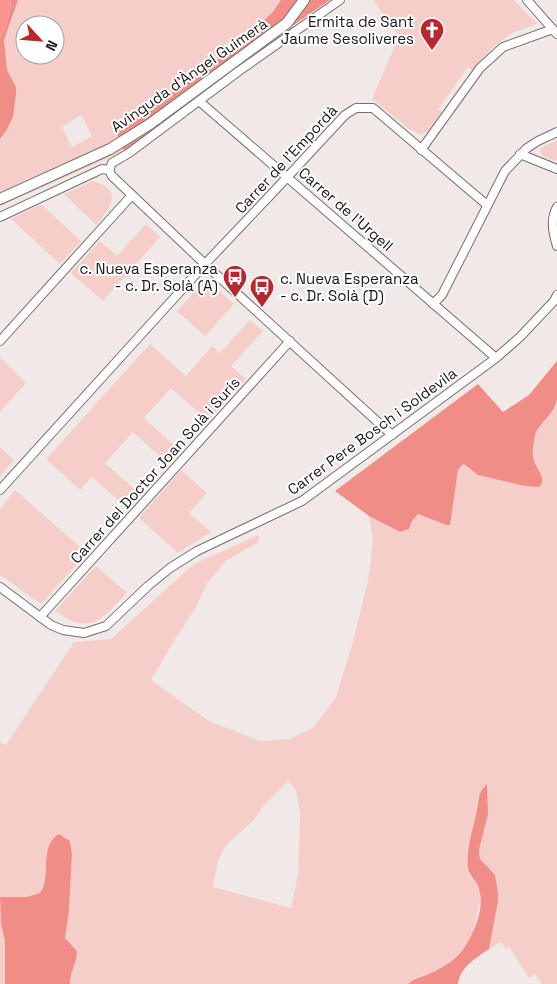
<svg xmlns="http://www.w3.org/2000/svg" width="557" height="984" font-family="'Space Grotesk',sans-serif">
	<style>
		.green { fill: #f5ceca; fill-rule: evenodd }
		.forest { fill: #f08d87 }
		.water { fill: #f9958e }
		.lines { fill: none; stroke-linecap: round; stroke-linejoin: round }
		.minor-casing { stroke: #756f6e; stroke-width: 10 }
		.tertiary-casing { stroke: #756f6e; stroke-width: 12 }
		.minor { stroke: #fff; stroke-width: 8 }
		.tertiary { stroke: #fff; stroke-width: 10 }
		.labels { text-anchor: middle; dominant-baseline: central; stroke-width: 4; stroke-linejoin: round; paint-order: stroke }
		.poi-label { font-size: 15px; fill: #181616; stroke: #fff; text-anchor: end }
		.street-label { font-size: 15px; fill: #181616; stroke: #fff }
	</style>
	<rect width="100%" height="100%" fill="#f1e9e8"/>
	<g class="green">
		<path d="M18,0h263l-9,13 -41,37 -113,83 6,18 -124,55v-67l6,-8 7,-14 3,-22v-8l-9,-17 -3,-30zM25,25h30v30h-30zM81,115l11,21 -20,11 -10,-20z"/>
		<path d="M373,0h141l23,24 -25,9 -19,14 -21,23 -4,-3 -30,42 4,3 -14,19 -7,4 -12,-6 -37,-30 27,-63z"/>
		<path d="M557,140v21l-13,-4 -4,-5 1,-4z"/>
		<path d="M93,181c32,10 17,27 3,44l-32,-31z"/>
		<path d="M41,204l40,37 -21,23 -49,-45z"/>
		<path d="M146,224l14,13 -57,64 -32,-28 29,-32 17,15z"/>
		<path d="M206,279l28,25 -29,32 -28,-25z"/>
		<path d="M250,320l13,11 -32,35 15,13 -38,42 -37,-33 -27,30 36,33 -12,13 -35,-32 -28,31 36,32 -13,14 -36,-32 -12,13 -34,-31 104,-115 36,32 26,-30 8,7z"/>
		<path d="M0,357l26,26 -26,29z"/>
		<path d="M557,400v584h-15l-7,-10 -6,4 -20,-31 -3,2 -5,-7 -12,7 9,-48v-8l-3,-18 -15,-16 -1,-9 9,-36 -2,-30 -8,14 -2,19 -9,33 3,26 7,7 4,13 -8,37 -9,16 -12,12 -21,12 -16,5 -7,6h-338c0,-12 7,-21 7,-33l-12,-13 4,-27 3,-57 -2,-13 -7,-5 -16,18 -3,30 -4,9 -13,4h-27v-155l6,3 68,-103 37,-3 83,-75 64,-29 1,7 -32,18 -20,23 -12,26 -21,32 -23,39 58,41 51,20 30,-2 23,-11 23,-31 17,-55 15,-61 5,-40 -4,-25 31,16 9,-3 3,-8 5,-7 29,11h4l8,-55 3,-4 4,-2 13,11 56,12 1,-20 -3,-15 3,-18zM288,781l8,10 4,22 -2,62 -7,33 -78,-21 5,-26 9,-17 26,-23 11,-16z"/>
		<path d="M0,447l14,13 -14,16z"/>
		<path d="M181,470l26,23 -18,20 22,19 -33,21 -39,-35z"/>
		<path d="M15,490l72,63 -46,51 -41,-29v-66z"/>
		<path d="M96,566l31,27c-26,26 -35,44 -72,18z"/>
		<path d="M0,901l1,23 4,17v43h-5z"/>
	</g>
	<g class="forest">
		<path d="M11,0h7l-14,40 3,30 9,17v8l-3,22 -7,14 -6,8v-101c7,-13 10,-23 11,-38z"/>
		<path d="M281,0h49l-45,31 -161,120 -7,-17 18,-16 96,-68 41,-37z"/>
		<path d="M557,361c0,12 0,27 0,39 -3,13 -15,21 -21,32 -2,5 -2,11 -3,15 -3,19 11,24 9,36l-3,4 -14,-1 -47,-11 -14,-11 -3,2 -3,4 -8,55h-4l-28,-11 -6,7 -3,8 -9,3 -31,-16 -34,-25 143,-107 25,28 26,-17z"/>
		<path d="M487,784l1,30 -9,36 1,9 15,16 3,18v8l-9,48c-13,9 -29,18 -31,35h-50c7,-7 15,-7 23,-11 13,-6 26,-14 33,-25 11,-16 22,-43 14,-62 -3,-7 -9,-10 -10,-19 -2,-20 4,-33 8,-52 3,-13 1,-22 11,-31z"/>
		<path d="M59,834l11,7 2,13 -3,57 -4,27 12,13c0,12 -7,21 -7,33h-65v-43l-4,-17 -1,-27h27l13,-4c12,-17 -2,-46 19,-59z"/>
	</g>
	<path class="water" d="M0,0h11c-1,15 -4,25 -11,38z"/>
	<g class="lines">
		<defs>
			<g id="minor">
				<path d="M527,0l30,34"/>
				<path d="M199,101l297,257"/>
				<path d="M421,150l59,-82 23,-21 50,-18"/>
				<path d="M520,154l37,15"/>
				<path d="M109,170l3,6 96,91 184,168"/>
				<path d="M109,170l3,-7 17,-10 110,-82 101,-71"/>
				<path d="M557,207c-7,12 -4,26 0,39"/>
				<path d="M0,217l102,-48 7,1"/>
				<path d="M433,304l9,-9 63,-124 22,-23 11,-7 19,-9"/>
				<path d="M0,341l132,-146"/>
				<path d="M0,490l205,-226 73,-77 67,-72 11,-7h17l114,97"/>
				<path d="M0,587l51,38 12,5 21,3 22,-7 42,-40 22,-18 27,-17 105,-50 194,-143 24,-21 34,-36 3,-6"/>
				<path d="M40,617l250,-276"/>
			</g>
			<path id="tertiary" d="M0,199l110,-50 40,-25 137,-101 17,-23"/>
		</defs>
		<use href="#minor" class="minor-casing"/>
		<use href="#tertiary" class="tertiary-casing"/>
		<use href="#minor" class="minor"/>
		<use href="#tertiary" class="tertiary"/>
	</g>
	<defs>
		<symbol id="church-pin" viewBox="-11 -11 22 30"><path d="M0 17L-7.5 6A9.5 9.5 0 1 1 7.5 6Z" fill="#b7272d" stroke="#fff"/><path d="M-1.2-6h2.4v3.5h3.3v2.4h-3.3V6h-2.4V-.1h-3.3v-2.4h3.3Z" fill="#fff"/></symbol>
		<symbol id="bus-pin" viewBox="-11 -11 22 30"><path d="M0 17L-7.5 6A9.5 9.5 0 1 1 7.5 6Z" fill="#b7272d" stroke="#fff"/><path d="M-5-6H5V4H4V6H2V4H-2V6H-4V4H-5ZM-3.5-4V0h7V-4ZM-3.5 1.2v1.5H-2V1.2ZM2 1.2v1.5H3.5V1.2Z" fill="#fff"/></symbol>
	</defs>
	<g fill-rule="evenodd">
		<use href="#church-pin" x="418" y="16" width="28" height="38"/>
		<use href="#bus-pin" x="221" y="263" width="28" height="38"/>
		<use href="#bus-pin" x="248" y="273" width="28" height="38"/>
	</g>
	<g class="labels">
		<g class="poi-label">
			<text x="414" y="21">Ermita de Sant<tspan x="414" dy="17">Jaume Sesoliveres</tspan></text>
			<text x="218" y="268">c. Nueva Esperanza<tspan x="218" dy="17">- c. Dr. Solà (A)</tspan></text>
			<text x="280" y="278" text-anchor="start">c. Nueva Esperanza<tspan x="280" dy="17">- c. Dr. Solà (D)</tspan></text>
		</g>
		<g class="street-label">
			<text transform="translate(189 75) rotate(-35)">Avinguda d'Àngel Guimerà</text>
			<text transform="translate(286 159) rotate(-47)">Carrer de l'Empordà</text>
			<text transform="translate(346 209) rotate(41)">Carrer de l'Urgell</text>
			<text transform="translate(372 431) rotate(-36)">Carrer Pere Bosch i Soldevila</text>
			<text transform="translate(155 470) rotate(-48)">Carrer del Doctor Joan Solà i Surís</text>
		</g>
	</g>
	<g transform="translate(40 40) rotate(116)"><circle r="24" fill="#ffffff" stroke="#a3a2a2"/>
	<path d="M0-4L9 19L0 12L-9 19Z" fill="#b7272d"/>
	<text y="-8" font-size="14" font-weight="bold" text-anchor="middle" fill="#181616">N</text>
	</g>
</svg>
